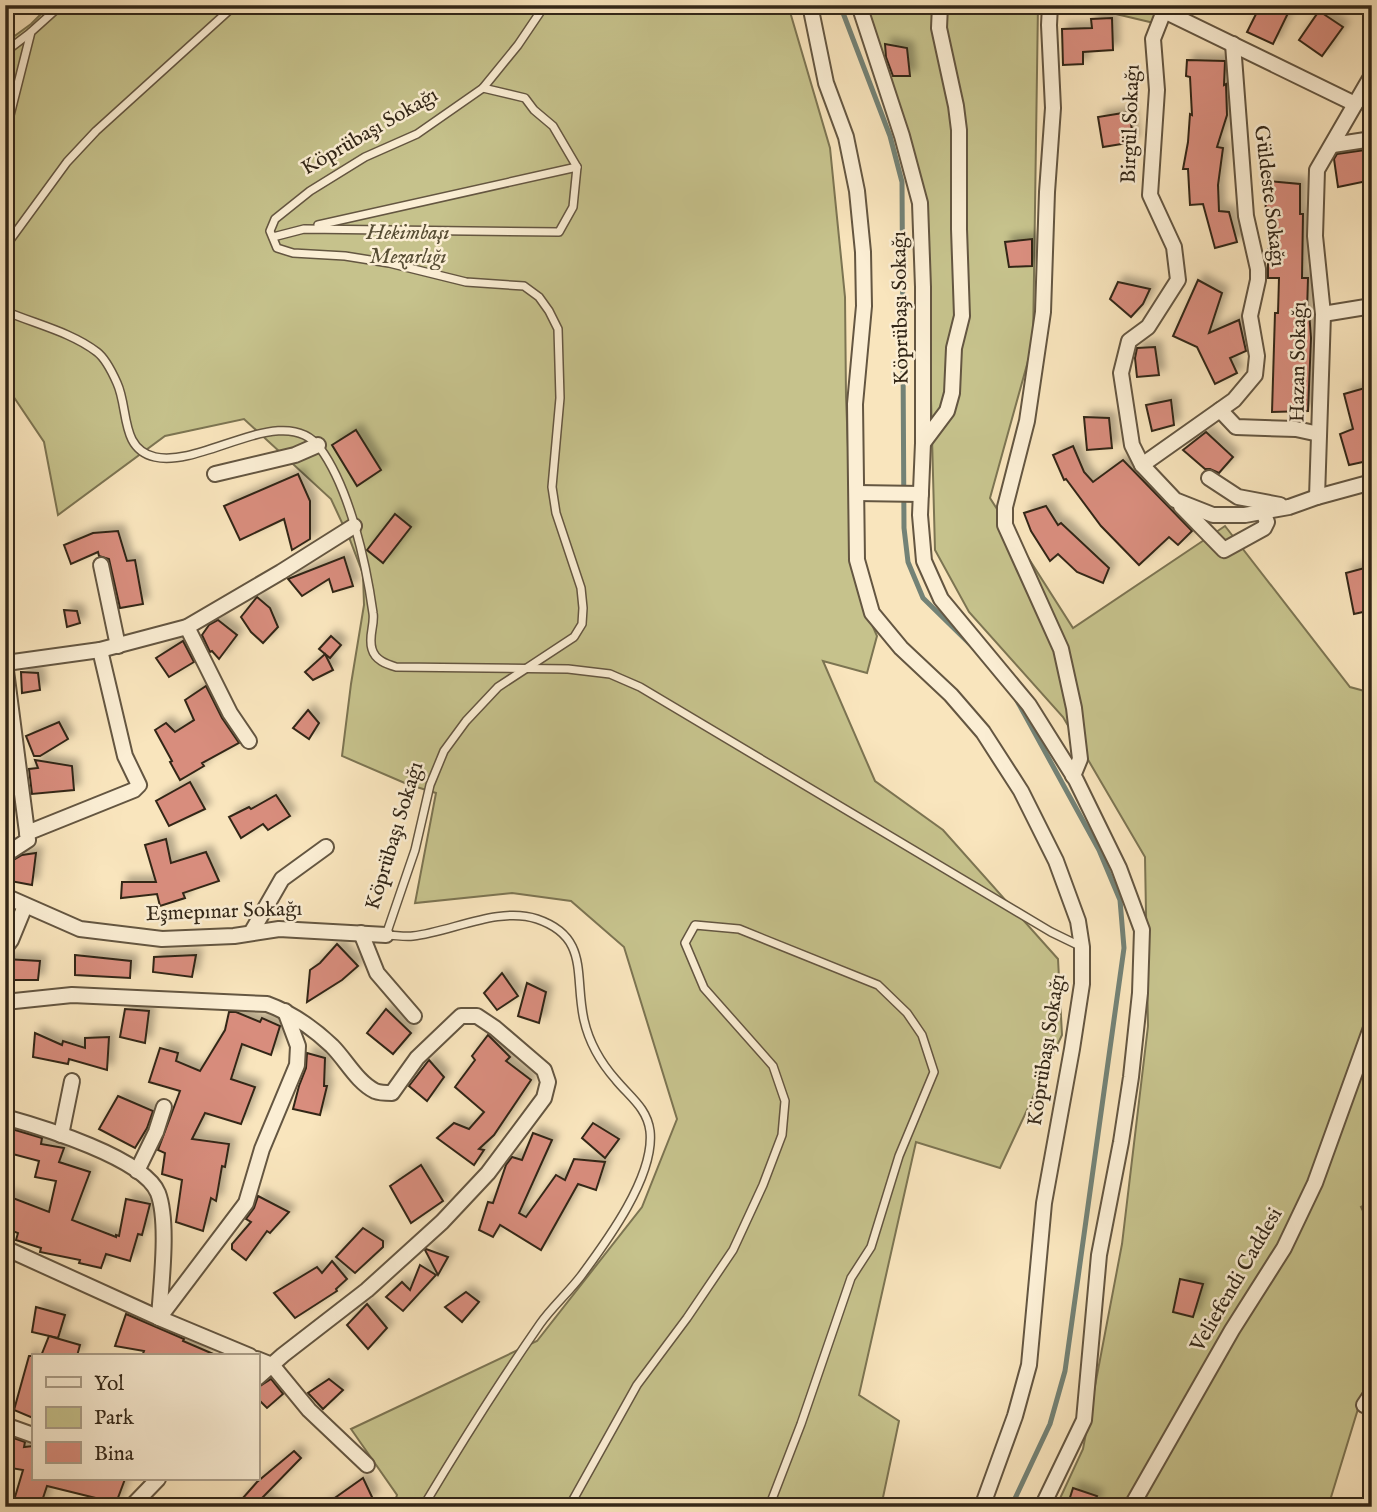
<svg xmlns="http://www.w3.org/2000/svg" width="1377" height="1512" font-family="'IM FELL English',serif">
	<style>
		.green { fill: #c6c28c; stroke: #7c7452; stroke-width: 2 }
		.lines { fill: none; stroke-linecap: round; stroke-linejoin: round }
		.stream { stroke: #738276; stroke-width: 5 }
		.building { fill: #d88d7d; stroke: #332718; stroke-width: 2; filter: url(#shadow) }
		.service-casing { stroke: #645641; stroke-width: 10 }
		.minor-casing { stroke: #645641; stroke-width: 18 }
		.service { stroke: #fbeed4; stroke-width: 7 }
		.minor { stroke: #fbeed4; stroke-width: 14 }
		.labels { text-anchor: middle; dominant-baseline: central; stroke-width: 5; stroke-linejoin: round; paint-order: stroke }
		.street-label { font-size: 21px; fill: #332718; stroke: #fbeed4 }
		.park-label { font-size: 21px; font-style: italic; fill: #584e35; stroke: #fbeed4 }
	</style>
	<defs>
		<filter id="shadow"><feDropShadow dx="6" dy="-6" stdDeviation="3.5" flood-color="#0004"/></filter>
	</defs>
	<rect width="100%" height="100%" fill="#f9e5bd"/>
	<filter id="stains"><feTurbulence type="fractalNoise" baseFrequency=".00286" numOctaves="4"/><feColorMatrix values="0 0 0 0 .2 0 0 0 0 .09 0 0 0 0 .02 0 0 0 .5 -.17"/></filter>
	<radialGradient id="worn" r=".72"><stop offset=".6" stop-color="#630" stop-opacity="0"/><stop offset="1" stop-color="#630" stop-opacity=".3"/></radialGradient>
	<g class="green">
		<path d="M50,5h738l42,143 15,149 1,100 6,151 9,51 16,37 -10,37 -44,-12 52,120 68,49 115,129 4,76 -62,133 -84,-26 -57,253 40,26 -18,86h-488l4,-12 -46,-66 186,-88 105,-134 35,-88 -53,-172 -53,-46 -59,-8 -97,10 21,-110 -29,-9 -65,-28 9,-72 13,-79 -1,-31 -13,-34 -19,-41 -87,-80 -79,17 -107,79 -14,-73 -39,-58v-341l26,-19z"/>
		<path d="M863,5h175l-5,338 -43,155 83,130 152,-102 125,161 22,6v508l-11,6 11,22v134l-44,144h-272l27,-58 39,-205 26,-218 -3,-169 -82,-140 -94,-105 -34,-62 -9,-338 -34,-130z"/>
		<path d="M1078,5h81l-5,18z"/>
	</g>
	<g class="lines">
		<g class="stream">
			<path d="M840,5l50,131 12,46 2,346 4,34 15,36 52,51"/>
			<path d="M1011,1507l39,-83 15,-53 59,-423 -4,-48 -21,-50 -84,-153"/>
		</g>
	</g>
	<g class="building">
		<path d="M1291,7l-18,37 -26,-12 12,-24z"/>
		<path d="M1319,11l24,16 -21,29 -23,-16z"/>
		<path d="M1112,18l1,32 -30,2v12l-20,1 -1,-36 30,-1 -1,-9z"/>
		<path d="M885,44l22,4 3,28h-17l-7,-19z"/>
		<path d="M1187,60l38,1 -1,24 2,-1 1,31 -10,32 6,1 -5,37 1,26 10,1 8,30 -22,6 -12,-44 -13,1 -2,-36h-5l5,-27 2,-28 2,1 -2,-38 -4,-1z"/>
		<path d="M1129,112l5,30 -31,5 -5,-30z"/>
		<path d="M1372,149v31l-34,7 -4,-28 3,-5z"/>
		<path d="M1268,181l32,3v30h3l-1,64h6l-1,34h2l2,26 -3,73 -36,1 3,-99h3l1,-35h-11v-29h5l2,-36h-10z"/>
		<path d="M1032,239v27l-23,1 -4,-25z"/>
		<path d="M1198,280l24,13 -13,40 30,-13 7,31 -16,7 7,15 -22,11 -18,-37 -24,-11z"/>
		<path d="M1118,282l32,7 -7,15 -12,13 -21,-18z"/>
		<path d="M1155,347l4,28 -22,2 -2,-19 2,-10z"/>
		<path d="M1365,388l6,23 -7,2 8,47 -23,5 -9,-31 13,-5 -9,-35z"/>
		<path d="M1171,400l3,25 -22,6 -6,-26z"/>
		<path d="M1084,417l25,1 3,30 -25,2z"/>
		<path d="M356,430l25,40 -24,16 -25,-41z"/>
		<path d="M1206,432l27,25 -14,16 -9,-4h-5l-22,-19z"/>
		<path d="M1073,446l11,26 9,10 30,-22 69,71 -14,14 -9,-8 -30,28 -38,-39 -35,-47 -2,1 -11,-25z"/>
		<path d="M298,474l12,27v38l-18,11 -8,-31 -44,21 -16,-34z"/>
		<path d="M1046,506l12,19 3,-2 48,45 -6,15 -26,-11 -19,-18 -8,7 -19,-30 -7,-18z"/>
		<path d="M395,514l16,13 -28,36 -16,-13z"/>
		<path d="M118,531l9,30 8,-1 8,44 -23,4 -11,-49 -10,-3 -1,-4 -27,12 -7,-19 29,-12z"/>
		<path d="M344,557l9,29 -20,6 -4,-13 -27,17 -14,-17z"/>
		<path d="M1372,566v44l-18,4 -8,-41z"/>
		<path d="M257,597l13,11 8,19 -15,16 -12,-11 -10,-15z"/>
		<path d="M64,610l13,1 3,12 -13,4z"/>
		<path d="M218,620l19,15 -18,24 -7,-8 -2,1 -8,-17 7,-10z"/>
		<path d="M331,636l10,9 -11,13 -11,-9z"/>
		<path d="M183,641l11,21 -25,15 -13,-19z"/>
		<path d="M325,654l8,16 -20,10 -8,-8z"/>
		<path d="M21,672l17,1 2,17 -18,3z"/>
		<path d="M206,686l16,32 17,25 -37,20 2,3 -24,14 -10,-18 2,-1 -17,-31 11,-7 9,9 19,-12 -9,-20z"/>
		<path d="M308,710l11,13 -10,16 -16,-11z"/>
		<path d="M59,722l9,17 -28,17h-6l-8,-20z"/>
		<path d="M35,760l37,6 2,24 -42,4 -3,-25 9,-1z"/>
		<path d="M190,782l15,27 -36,17 -13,-25z"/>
		<path d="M276,795l14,21 -22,14 -5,-6 -22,14 -12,-21 20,-10 2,2z"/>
		<path d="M166,839l5,24 35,-11 13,29 -36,12 2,5 -25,8 -3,-12 -36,4 1,-16h34l-11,-37z"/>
		<path d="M36,853l-4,32 -27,-5v-15l17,-10z"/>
		<path d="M337,944l21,22 -16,14 -35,22 3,-32 10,-7z"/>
		<path d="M75,955l56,6 -1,17 -55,-3z"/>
		<path d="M196,955l-4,22 -39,-5 1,-15z"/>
		<path d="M5,959l35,2 -2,19h-33z"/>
		<path d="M502,973l16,23 -21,14 -13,-17z"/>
		<path d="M527,983l19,9 -7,31 -21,-7z"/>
		<path d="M125,1009l24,2 -4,32 -25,-6z"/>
		<path d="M386,1009l25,24 -18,21 -26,-21z"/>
		<path d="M229,1012h7l24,10 2,-4 18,8 -9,29 -29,-11 -11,35 24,8 -14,37 -36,-11 -13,26 37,5 -4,23 -3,-1 -6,35 -5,-3 -8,33 -27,-9 6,-42 -20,-6 3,-21 -7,-3 22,-59 -31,-9 11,-34 18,5 -2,8 24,10 25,-41z"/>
		<path d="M35,1033l27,12 1,-4 22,7v-10l24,-1 -2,33 -38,-11 -1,5 -35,-7z"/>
		<path d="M488,1035l22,22 -4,4 25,19 -37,55 -15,14 5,1 -10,15 -37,-27 17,-15 15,6 15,-17 -29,-25 20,-27 -3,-4z"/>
		<path d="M307,1053l18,5 -1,28h3l-7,29 -27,-6 6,-23 7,-18z"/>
		<path d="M429,1060l15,17 -17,24 -18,-15z"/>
		<path d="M118,1096l35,15 -6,17 -12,20 -36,-19z"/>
		<path d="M593,1123l26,16 -14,19 -23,-20z"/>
		<path d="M5,1127l37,11 -1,6 23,4 -5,14 31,10 -18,48 44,17v-2l3,1 7,-37 24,5 -8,31 -4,-1 -8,27 -24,-7 -5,14 -22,-5 1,-3 -40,-8 1,-4 -25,-8 2,-7 -13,-5v-33l44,17 7,-31 -21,-4 4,-16 -34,-9z"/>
		<path d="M533,1133l19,7 -33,73 7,4 30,-42 9,5 9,-21 31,3 -9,28 -18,-6 -37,66 -41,-25 -7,12 -14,-7 9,-28 5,1 13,-38 6,-8 10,3z"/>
		<path d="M421,1165l22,36 -32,22 -21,-37z"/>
		<path d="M258,1196l31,16 -19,21 -3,-2 -21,29 -14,-11v-5l19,-22 -5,-3 8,-11z"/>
		<path d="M363,1228l20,13v6l-28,26 -19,-16z"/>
		<path d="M426,1249l22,8 -10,18 -13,-25z"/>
		<path d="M332,1261l15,18 -11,10 1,2 -42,27 -21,-25 43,-26 5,6z"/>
		<path d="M420,1265l16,10 -33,36 -17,-14 16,-15 8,8z"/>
		<path d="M1180,1279l23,5 -10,33 -20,-5z"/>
		<path d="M466,1292l13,10 -17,20 -17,-15z"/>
		<path d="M367,1304l20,24 -19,21 -21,-24z"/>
		<path d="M36,1307l29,8 -7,23 -26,-6z"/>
		<path d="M126,1314l58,25 -1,2 35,15h-76l2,-5 -29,-5z"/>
		<path d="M49,1336l31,9 -3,11h-36z"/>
		<path d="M29,1356h4v62l-19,-8z"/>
		<path d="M271,1379l12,15 -16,14 -10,-10v-10z"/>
		<path d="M329,1379l14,11 -20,19 -15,-16z"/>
		<path d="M5,1435l20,7 -1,5 9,-1v33h92l-9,24 -69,-17 -7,21h-28l11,-37 -18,-3z"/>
		<path d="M294,1451l7,7 -39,40 17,9h-44l22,-25z"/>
		<path d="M363,1478l9,19 -12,10h-38z"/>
		<path d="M1073,1488l24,8 -5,11h-25z"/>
	</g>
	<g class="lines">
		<defs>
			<g id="service">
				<path d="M5,52l25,-19"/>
				<path d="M5,135l26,-103 30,-27"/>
				<path d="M318,225l259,-58"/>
				<path d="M273,237l31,-8 255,3 14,-25 4,-40 -24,-41 -19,-16 -9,-12 -42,-10"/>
				<path d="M5,255l5,-15 57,-78 29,-31 139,-126"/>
				<path d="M5,311c30,13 66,21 92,41 8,6 16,22 20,31 12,26 3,66 38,74 48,11 130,-57 165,-9 30,41 46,115 53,165 2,12 -5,23 -1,36 3,11 14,15 24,18l172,2 42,5 30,13 411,245 31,15"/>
				<path d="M423,1507c37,-62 76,-124 117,-183 12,-17 28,-31 41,-48 26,-35 74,-100 69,-145 -3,-23 -20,-34 -34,-51 -15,-17 -27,-38 -32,-60 -10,-44 6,-83 -47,-101 -38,-13 -86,13 -124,17 -9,1 -18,-1 -27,-1l29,-85 15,-65 14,-34 22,-30 32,-34 76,-50 8,-13 1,-16 -2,-20 -25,-75 -4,-26 8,-89 -2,-69 -9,-18 -10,-14 -15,-11 -58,-4 -77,-19 -44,-7 -52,-3 -16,-5 -7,-17 5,-12 35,-28 55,-34 52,-23 66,-46 35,-43 27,-40"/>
				<path d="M569,1507l68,-122 50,-67 46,-68 30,-65 19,-50 3,-34 -12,-35 -69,-78 -19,-45 10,-18 44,4 139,56 29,28 15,22 12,37 -35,84 -28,91 -20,31 -50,146 -32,83"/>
			</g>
			<g id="minor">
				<path d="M810,5l16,78 20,54 11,54 6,61 1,54 -9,98 2,156 15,53 29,35 50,47 32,37 38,59 35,70 22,60 4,26v37l-10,65 -28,154 -15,162 -14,51 -33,91"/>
				<path d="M859,5l43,131 18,67 3,84v156l-3,72 4,46 17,38 88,106 47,75 43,88 23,62 -2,63 -9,84 -10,65 -22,113 -15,165 -42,87"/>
				<path d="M1050,5l-1,20 4,83 -6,84 -4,120 -16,109 -22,86v18l56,124 13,59 6,51 -7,17"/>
				<path d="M1168,5l-4,6 -11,28 4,51 -7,105 24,52 4,33 -30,47 -19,14 -8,32 11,72 10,20 33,35 38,15h32l44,-8 28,-10 55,-15"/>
				<path d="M1164,11l191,93"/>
				<path d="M1333,145l39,-6"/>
				<path d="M1323,314l49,-8"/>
				<path d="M1220,410l16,17 60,2 23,5"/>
				<path d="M923,443l24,-32 5,-18 2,-45 8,-32 -3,-87v-99l-3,-24 -17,-78 1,-23"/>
				<path d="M1142,465l92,-65 21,-25 2,-19 -7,-40 8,-36v-11l-12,-53 -13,-172"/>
				<path d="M215,474l80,-19 23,-10"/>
				<path d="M1209,478l29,19 42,8"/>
				<path d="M857,493l64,1"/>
				<path d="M1317,497l6,-183 -8,-78 2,-66 55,-95"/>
				<path d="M1181,506l43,44 40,-22 3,-6 -4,-10"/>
				<path d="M101,565l17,81"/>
				<path d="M187,627l43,86 19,28"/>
				<path d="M5,663l23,177 -23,15"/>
				<path d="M6,663l94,-13 87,-23 94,-55 73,-46"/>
				<path d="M27,833l107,-43 5,-5 -14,-29 -25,-106"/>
				<path d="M5,896l75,33 82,10 72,-3 45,-7 107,6"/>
				<path d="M251,933l31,-54 44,-32"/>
				<path d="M361,933l16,40 37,43"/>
				<path d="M5,948l6,-8 14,-34"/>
				<path d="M5,1002l67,-7 195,9c25,9 46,24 65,42 14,14 25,36 43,45 5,2 12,2 17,2l25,-35 44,-42h16l18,12 49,42 4,12 -4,16 -56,75 -46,49 -75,68 -84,65 -26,23"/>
				<path d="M5,1117c36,10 139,41 153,76 11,29 3,92 1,125l91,38"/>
				<path d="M61,1135l11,-54"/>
				<path d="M137,1171l19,-39 8,-25"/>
				<path d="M5,1248l154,70 87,-115 16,-54 35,-84 1,-19 -13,-35"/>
				<path d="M257,1359l15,6 37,45 58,55"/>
				<path d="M1364,1405l8,-12"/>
				<path d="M5,1425l28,10"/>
				<path d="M131,1507l27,-28"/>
				<path d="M1131,1507l101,-177 52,-82 31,-65 57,-158"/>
			</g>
		</defs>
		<use href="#service" class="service-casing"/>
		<use href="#minor" class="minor-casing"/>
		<use href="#service" class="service"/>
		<use href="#minor" class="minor"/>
	</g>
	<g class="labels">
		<g class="street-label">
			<text transform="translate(1131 124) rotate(-88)">Birgül Sokağı</text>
			<text transform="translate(370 132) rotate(-30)">Köprübaşı Sokağı</text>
			<text transform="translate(1269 196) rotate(83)">Güldeste Sokağı</text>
			<text transform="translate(901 308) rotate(-91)">Köprübaşı Sokağı</text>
			<text transform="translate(1299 362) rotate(-89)">Hazan Sokağı</text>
			<text transform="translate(395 836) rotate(-73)">Köprübaşı Sokağı</text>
			<text transform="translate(224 912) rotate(-2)">Eşmepınar Sokağı</text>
			<text transform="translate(1047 1050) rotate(-81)">Köprübaşı Sokağı</text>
			<text transform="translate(1237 1280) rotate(-60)">Veliefendi Caddesi</text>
		</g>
		<g class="park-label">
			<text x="408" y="233">Hekimbaşı<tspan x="408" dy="24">Mezarlığı</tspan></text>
		</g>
	</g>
	<rect width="1377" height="1512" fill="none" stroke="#f9e5bd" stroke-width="28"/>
	<rect x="7" y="7" width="1363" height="1498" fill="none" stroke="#332718" stroke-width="3.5"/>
	<rect x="14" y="14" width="1349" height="1484" fill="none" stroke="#332718" stroke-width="2"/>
	<rect x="32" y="1354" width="228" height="126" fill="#fbeed4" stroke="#ab9e89" stroke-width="2"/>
	<rect x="46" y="1377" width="35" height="10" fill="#fbeed4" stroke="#ab9e89" stroke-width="2"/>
	<text x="94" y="1390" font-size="21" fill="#332718">Yol</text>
	<rect x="46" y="1407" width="35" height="21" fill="#c6c28c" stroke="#ab9e89" stroke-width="2"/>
	<text x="94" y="1424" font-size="21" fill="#332718">Park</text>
	<rect x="46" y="1442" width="35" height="21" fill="#d88d7d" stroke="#ab9e89" stroke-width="2"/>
	<text x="94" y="1460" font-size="21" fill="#332718">Bina</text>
	<rect width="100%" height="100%" filter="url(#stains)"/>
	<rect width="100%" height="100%" fill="url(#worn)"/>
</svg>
